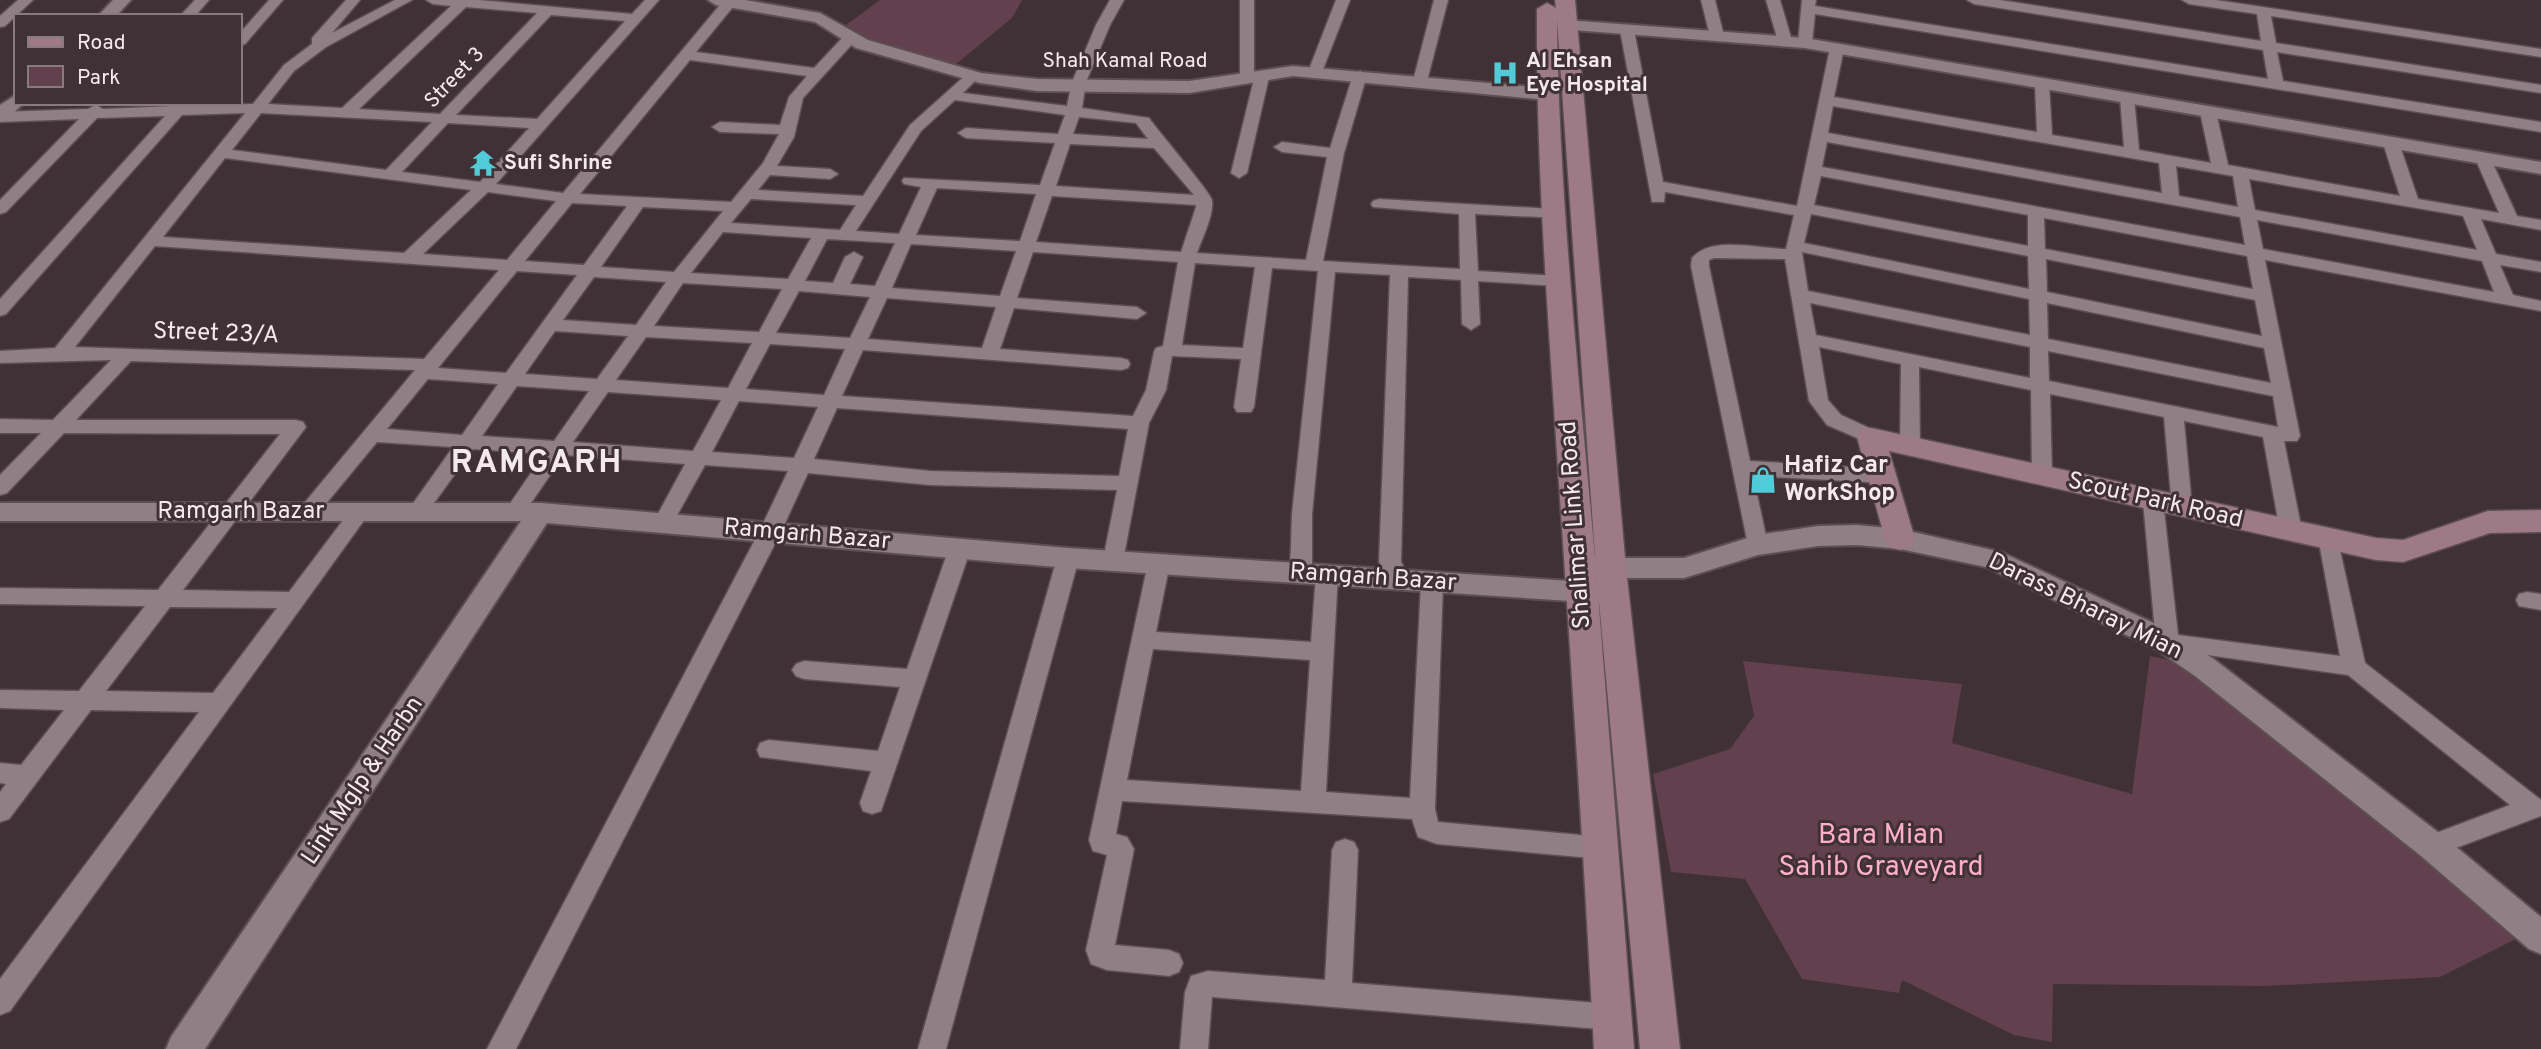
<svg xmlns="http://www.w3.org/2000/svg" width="2541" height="1049" font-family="Overpass,sans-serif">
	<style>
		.green { fill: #62404d }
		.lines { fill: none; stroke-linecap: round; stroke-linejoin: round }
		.minor-casing { stroke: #5c4f53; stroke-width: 3 }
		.tertiary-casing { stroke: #5c4f53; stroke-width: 4 }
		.secondary-casing { stroke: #5c4f53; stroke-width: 3 }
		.minor { fill: #907f84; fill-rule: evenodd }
		.tertiary { fill: #907f84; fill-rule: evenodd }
		.secondary { fill: #9d7a86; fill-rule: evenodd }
		.labels { text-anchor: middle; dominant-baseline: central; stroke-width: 6; stroke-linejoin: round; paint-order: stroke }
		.far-street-label { font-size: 21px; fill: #f4eaed; stroke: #403136 }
		.far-poi-label { font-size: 21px; font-weight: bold; fill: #f4eaed; stroke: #403136; text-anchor: start }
		.street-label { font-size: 24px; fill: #f4eaed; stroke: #403136 }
		.poi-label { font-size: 24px; font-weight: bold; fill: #f4eaed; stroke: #403136; text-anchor: start }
		.near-park-label { font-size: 28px; fill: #feaecb; stroke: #403136 }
		.district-label { font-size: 32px; font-weight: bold; letter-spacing: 2px; fill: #f4eaed; stroke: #403136 }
	</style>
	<rect width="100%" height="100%" fill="#403136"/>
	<g class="green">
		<path d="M880,0h142l-10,18 -57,47 -85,-25 -24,-15z"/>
		<path d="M2150,656l23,5 37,20 318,252 -88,44 -175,9 -212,-2 -1,58 -38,-7 -112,-55 -3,13 -97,-14 -57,-100 -74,-7 -18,-98 77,-25 24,-33 -11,-55 219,23 -10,59 180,51z"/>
	</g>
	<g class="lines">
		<defs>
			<g id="minor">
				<path d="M18,0h15l-28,26 -5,1v-11z"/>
				<path d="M195,0h14l-14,16h-15z"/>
				<path d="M269,0h14l-38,44 -5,1v-12z"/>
				<path d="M346,0h14l-28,33 63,-33h17l-86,47 -32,24 -26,33 74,4 109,-102 -18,-2 -7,-4h53l153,14 13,-14h14l-163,184 67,9 161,-193 13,2 -41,50 118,16 31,-33h10v6l-52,57 -9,39 -17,29 53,3 8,5 -8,5 -60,-4 -12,15 105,6 47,-71 58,-52h10l2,3 -17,17 104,13 5,-24 24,-57 14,-25h14l-14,25 -24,57 -4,26 67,10c9,13 62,75 63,82 2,16 -10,38 -15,53l109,7 21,-103 -45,-5 -8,-5 8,-5 48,6 23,-73 7,-4 7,4 -23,78 -21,108 137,8 -1,-55 -86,-7 -2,-3 2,-3 6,-2 175,10 8,5 -2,4 -85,-4 3,57 80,5 9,5 -9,5 -80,-5 2,43 -9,6 -9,-6 -1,-44 -53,-3 -7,285 10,18 -3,6 -8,2 -8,-2 -13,-24 11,-287 -55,-3 -23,242v59l-3,6 -8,2 -8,-2 -3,-6 2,-59 26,-243 -46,-3 -18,139 -3,5h-14l-3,-5 7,-48 -69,-3 -6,34 -17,33 -27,143 -8,2 -8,-2 -3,-6 14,-70 -187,-5 -122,-12 -27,59 -265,517h-29l272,-517 29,-61 -83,-6 -35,63 -7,3 -7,-3 -3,-5 32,-59 -121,-9 -42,61 -7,2 -7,-2 -3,-5 39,-57 -71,-5 -49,68 -7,2 -7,-2 -3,-5 46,-65 -76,-5 -62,75 -7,2 -7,-2 -3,-5 3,-5 114,-137 -284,-9 -55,59h220l7,2 3,5 -123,163 106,2 64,-85 7,-2 7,2 3,5 -360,499 -10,4v-36l199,-267 -108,-2 -82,109 -9,3v-30l6,-8 -6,-1v-20l21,2 43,-55 -64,-2v-18l79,1 66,-85 -145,-2v-16l158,2 122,-156 -216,-1 -57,60 -7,2v-20l41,-42h-41v-14l53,1 58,-60 -111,3v-12l55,-3 190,-235 -63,2 -176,199 -6,2v-17l165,-183 -68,2 -91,94 -6,2v-14l79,-81 -79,3v-10l88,-3 8,-4 7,4 71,-3 2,-3h13l1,3 63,-2 31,-39 28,-21v-6zM466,7l71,6 -97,101 -81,-5zM551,15l74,6 -88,98 -81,-4zM690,60l117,16 -18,21 -9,28 -60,-3 -8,5 8,5 59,2 -16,29 -32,39 -151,-8zM955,100l110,15 -7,19 -92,-6 -8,5 8,5 89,5 -15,42 -136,-7 -2,3 2,3 17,3 -22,47 -43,-3 65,-100zM261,113l171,9 -46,48 -154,-20zM1079,117l57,6 12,16 -75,-5zM448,123l81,5 -49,54 -78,-10zM1070,144l84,4 40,47 -138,-9zM225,158l246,32 -67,63 -241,-16zM937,188l99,6 -16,47 -104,-6zM488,192l68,9 -49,59 -84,-6zM1052,196l144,9v2l-15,45 -145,-10zM751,199l105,6 -16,25 -109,-7zM572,203l55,3 -43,59 -59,-4zM643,207l80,4 -49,61 -73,-5zM723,232l88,6 -23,41 -97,-6zM827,239l68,4 -20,43 -25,-2 13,-27 -9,-5 -9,5 -12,26 -28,-2zM911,244l105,7 -16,45 -108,-8zM155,246l344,24 -75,89 -349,-12zM1033,252l145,10 -15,84 -7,2 -2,4 -8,38 -13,26 -291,-20 21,-46 258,20 7,-2 2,-4 -2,-4 -7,-2 -121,-9 14,-41 123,11 9,-6 -9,-6 -120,-9zM1195,263l60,4 -12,81 -61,-3zM517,271l60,4 -71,98 -68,-5zM594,277l72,5 -30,43 -73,-5zM683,283l99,6 -23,43 -105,-6zM799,291l71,6 -20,41 -74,-5zM887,298l109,9 -14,41 -114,-9zM555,331l73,5 -31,43 -72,-5zM646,337l106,6 -24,45 -112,-8zM770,344l75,5 -21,46 -78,-6zM428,379l70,5 -36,51 -75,-6zM517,386l72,5 -35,50 -72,-5zM608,392l113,8 -28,51 -120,-9zM739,401l79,6 -24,51 -82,-6zM837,408l291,21 -9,47 -189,-5 -116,-12zM170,607l107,1 -64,85 -107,-2z"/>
				<path d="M1240,0h14v79l3,-5 5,-1 7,4 -22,96 -8,5 -8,-5 23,-94 -7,4 -7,-4z"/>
				<path d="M1336,0h14l-28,72 -2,3h-10l-2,-3z"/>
				<path d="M1434,0h14l-21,81 -7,4 -7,-4z"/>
				<path d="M1701,0h14l9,36 -2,3h-10l-2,-3z"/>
				<path d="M1766,0h14l12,41 -2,3h-10l-2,-3z"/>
				<path d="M1802,0h14l-1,6 453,73 -5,-29 -289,-46 -7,-4h33l261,41 -4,-27 -68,-10 -7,-4h34l325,49v8l-270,-41 5,27 265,42v8l-264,-41 6,29 258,41v10l-726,-118 -3,29 -7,4 -7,-4z"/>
				<path d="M1627,26l7,4 29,152 134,24 33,-158 7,-4 7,4 -10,49 203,35 -2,-48 7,-4 7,4 3,51 72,12 -4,-49 7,-4 7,4 5,52 72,13 -11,-51 8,-5 8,5 12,53 172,31 -17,-53 8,-5 8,5 19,56 81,14 -24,-55 2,-3h12l28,61 24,4v10l-60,-11 15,35 45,8v10l-41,-7 13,30 28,6v10l-276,-51 35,176 -3,5h-13l18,90 -4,5 -7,3 -7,-3 -4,-5 -17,-94 -79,-16 8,86 -3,5 -7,2 -7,-2 -3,-5 -8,-90 -114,-23 2,82 -3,5h-14l-3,-5 -1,-86 -112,-23 1,80 -3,5h-14l-3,-5 1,-83 -82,-17 9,53 13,15 37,17 3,5 -3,5 -7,2 -44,-19 -18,-24 -24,-142 -71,-1 -5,2v6l41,195 134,8 7,2 3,5 -3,5 -7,2 -131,-7 15,69 -3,5 -8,3 -8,-3 -58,-284 1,-8c20,-23 67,-9 94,-9l8,-34 -129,-23 -1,10h-12l-32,-172zM1833,106l326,57 3,30 -334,-60zM1827,142l413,75 5,28 -423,-78zM2176,166l57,10 5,31 -59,-11zM1821,176l207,39v31l-214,-41zM2249,179l214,37 14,34 -222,-40zM1811,214l217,42 1,33 -225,-46zM2044,218l203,38 6,33 -208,-40zM2257,220l225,41 12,31 -231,-43zM1802,252l227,47 1,36 -222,-44zM2046,259l209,41 7,36 -215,-44zM1810,303l220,44v31l-214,-43zM2047,303l217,45 7,35 -223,-44zM2048,351l225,45 5,31 -229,-46z"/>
				<path d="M2153,494l7,2 3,5 15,134 162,21 -22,-119 4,-5 7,-3 7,3 29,131 176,137v16l-109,41 -9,-3 -4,-8 4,-8 87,-33 -162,-130 -189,-27 -3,-6 -13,-141 3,-5z"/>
				<path d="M960,540l8,2 3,6 -90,263 -9,3 -9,-3 -3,-8 11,-32 -111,-14 -3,-7 3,-7 9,-3 109,11 22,-64 -96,-8 -8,-3 -4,-6 4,-6 8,-3 103,8 42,-121 3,-6z"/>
				<path d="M1068,550l8,2 3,6 -133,491h-28l139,-491 3,-6z"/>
				<path d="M1159,555l8,2 3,6 -14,69 155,10 5,-68 3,-6 8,-2 8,2 3,6 -12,218 84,6 11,-215 3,-6 8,-2 8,2 3,6 -8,226 3,13 164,15 9,3 4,8 -4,8 -9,3 -165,-15 -19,-7 -6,-18 -290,-18 -6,33 11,3 7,12 -19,96 54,5 10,4 4,9 -4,9 -10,4 -62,-6 -16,-6 -5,-14 21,-95 -14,-4 -4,-11 59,-277 3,-6zM1153,649l157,11 -9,131 -174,-11z"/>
				<path d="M2527,592l14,2v16l-22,-4 -3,-6 3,-6z"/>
				<path d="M1345,839l9,3 4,8 -6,133 259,21 10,3 4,10 -4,10 -10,3 -399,-33 -4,52h-28l5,-57 6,-16 17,-5 117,9 7,-130 4,-8z"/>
			</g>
			<g id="tertiary">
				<path d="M113,0h18l-15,16h-18z"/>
				<path d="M708,0h37l75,13 48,27 113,33 56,6 152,2 104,-15 254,22 9,6 -9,6 -254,-24 -104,17 -152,-2 -57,-8 -124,-35 -41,-26 -99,-17z"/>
				<path d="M1566,20l239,18 736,124v12l-736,-126 -245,-19 -3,-4 3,-4z"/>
				<path d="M16,95v8h8l-17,16 -7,2v-16z"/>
				<path d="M0,503h541l527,45 533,35 10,3 4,7 -4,7 -10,3 -533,-35 -521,-45 -342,526h-39l5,-12 350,-516h-521z"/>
				<path d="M1857,525l43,4 101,23 176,82 38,26 228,176 98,81v37l-12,-5 -108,-93 -226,-180 -38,-26 -171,-83 -86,-18 -43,-4 -39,1 -60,9 -74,23h-94l-10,-3 -4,-7 4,-7 10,-3h94l73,-23 61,-9z"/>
			</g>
			<g id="secondary">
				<path d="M1555,0h20l51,569 54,480h-40l-44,-480 38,480h-40c-10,-194 -23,-387 -36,-581 -10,-153 -22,-306 -21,-459l10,-6 9,5zM1557,19l39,550c-16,-183 -37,-367 -39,-550z"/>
				<path d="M1871,428l505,110 27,2 85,-29 53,-1v22l-51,1 -87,29 -27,-2 -487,-109 26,88 -4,8 -11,3 -11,-3 -4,-8 -28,-102 4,-7z"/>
			</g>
		</defs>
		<use href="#minor" class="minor-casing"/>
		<use href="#tertiary" class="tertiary-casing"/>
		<use href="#secondary" class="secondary-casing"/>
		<use href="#minor" class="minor"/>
		<use href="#tertiary" class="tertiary"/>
		<use href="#secondary" class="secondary"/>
	</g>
	<defs>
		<symbol id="hospital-bare" viewBox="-9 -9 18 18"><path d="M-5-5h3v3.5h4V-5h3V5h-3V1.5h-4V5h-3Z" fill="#52cbd9" stroke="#403136" stroke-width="2.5" paint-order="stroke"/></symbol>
		<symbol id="temple-bare" viewBox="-9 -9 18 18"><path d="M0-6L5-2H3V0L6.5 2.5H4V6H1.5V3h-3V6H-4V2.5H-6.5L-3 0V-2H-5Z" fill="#52cbd9" stroke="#403136" stroke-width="2.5" paint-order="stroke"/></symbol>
		<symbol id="shop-bare" viewBox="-9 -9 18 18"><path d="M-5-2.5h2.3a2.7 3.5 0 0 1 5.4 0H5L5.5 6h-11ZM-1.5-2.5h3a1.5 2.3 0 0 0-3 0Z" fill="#52cbd9" stroke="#403136" stroke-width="2.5" paint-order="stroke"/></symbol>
	</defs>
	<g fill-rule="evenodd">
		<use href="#hospital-bare" x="1486" y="54" width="38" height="38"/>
		<use href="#temple-bare" x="464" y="144" width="38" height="38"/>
		<use href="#shop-bare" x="1744" y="461" width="38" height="38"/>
	</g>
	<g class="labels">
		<g class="far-street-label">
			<text x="1125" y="61">Shah Kamal Road</text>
			<text transform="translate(455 78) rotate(-46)">Street 3</text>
		</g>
		<g class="far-poi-label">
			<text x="1526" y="61">Al Ehsan<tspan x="1526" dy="24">Eye Hospital</tspan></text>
			<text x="504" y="163">Sufi Shrine</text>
		</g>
		<g class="street-label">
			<text transform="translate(216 334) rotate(2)">Street 23/A</text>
			<text transform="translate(2155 501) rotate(13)">Scout Park Road</text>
			<text x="241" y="512">Ramgarh Bazar</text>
			<text transform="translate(1576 525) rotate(-94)">Shalimar Link Road</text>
			<text transform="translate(807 535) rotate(5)">Ramgarh Bazar</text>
			<text transform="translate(1373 578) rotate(4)">Ramgarh Bazar</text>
			<text transform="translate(2085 607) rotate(26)">Darass Bharay Mian</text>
			<text transform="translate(363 781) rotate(-56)">Link Mglp &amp; Harbn</text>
		</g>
		<g class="poi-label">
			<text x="1784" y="466">Hafiz Car<tspan x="1784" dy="28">WorkShop</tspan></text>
		</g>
		<g class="near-park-label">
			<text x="1881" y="836">Bara Mian<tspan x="1881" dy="32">Sahib Graveyard</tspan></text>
		</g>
		<g class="district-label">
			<text x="537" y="464">RAMGARH</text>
		</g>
	</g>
	<rect x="14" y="14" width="228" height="91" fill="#403136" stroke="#887b7f" stroke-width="2"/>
	<rect x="28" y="37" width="35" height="10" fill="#9d7a86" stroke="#887b7f" stroke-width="2"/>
	<text x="77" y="49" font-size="21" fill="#f4eaed">Road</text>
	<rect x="28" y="66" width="35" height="21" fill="#62404d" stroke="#887b7f" stroke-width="2"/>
	<text x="77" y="84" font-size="21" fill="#f4eaed">Park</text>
</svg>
